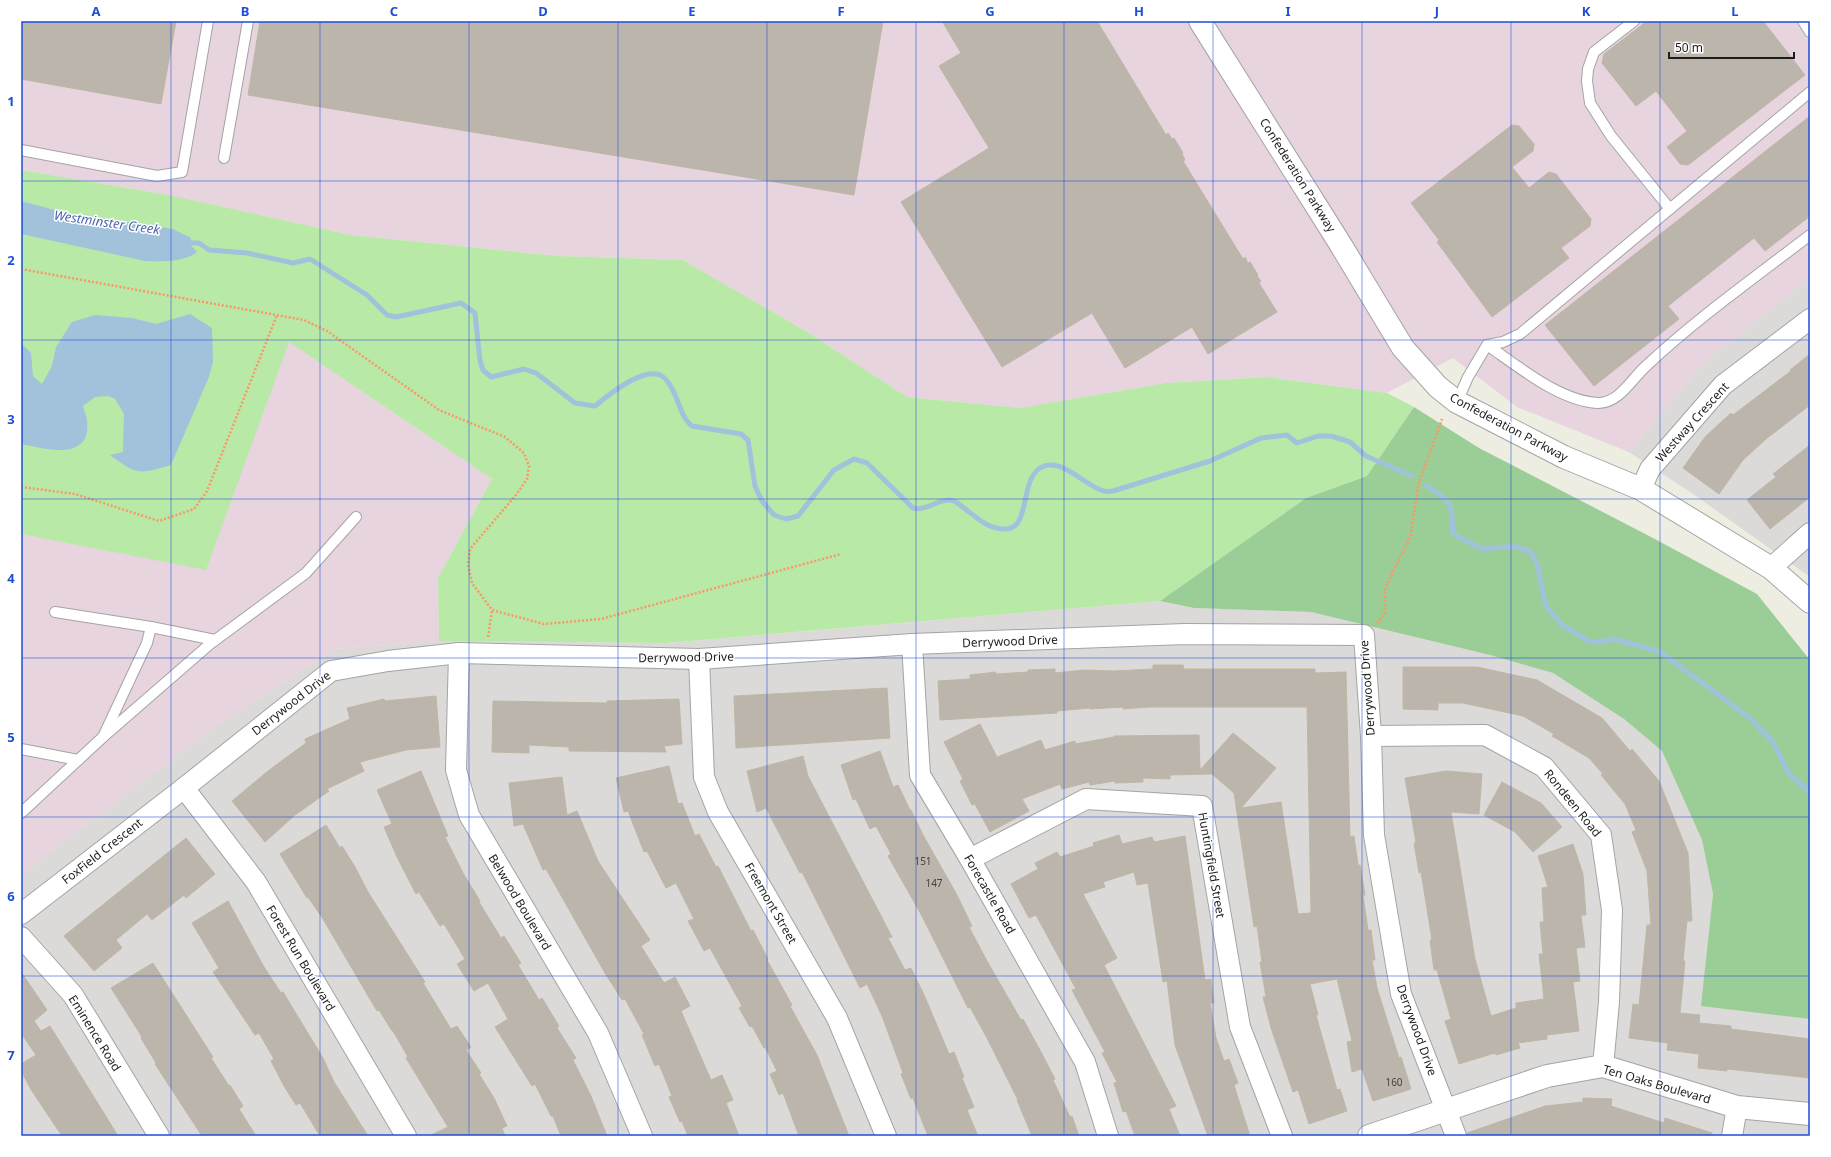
<svg xmlns="http://www.w3.org/2000/svg" width="1831" height="1157" font-family="'Noto Sans',sans-serif">
	<style>
		.residential { fill: #dbdad9 }
		.industrial { fill: #e7d4df }
		.grass { fill: #b9e9a7 }
		.forest { fill: #9ace96 }
		.water { fill: #a2c2dc }
		.lines { fill: none; stroke-linecap: round; stroke-linejoin: round }
		.stream { stroke: #a2c2dc; stroke-width: 5 }
		.building { fill: #bbb5ab; stroke: #c0b6a4 }
		.service-casing { stroke: #a4a4a4; stroke-width: 12 }
		.minor-casing { stroke: #a4a4a4; stroke-width: 22 }
		.tertiary-casing { stroke: #a4a4a4; stroke-width: 24 }
		.path { stroke: #fb9766; stroke-width: 2.5; stroke-dasharray: 2 2; stroke-linecap: butt }
		.service { stroke: #fff; stroke-width: 10 }
		.minor { stroke: #fff; stroke-width: 20 }
		.tertiary { stroke: #fff; stroke-width: 22 }
		.grid { fill: none; stroke: #1d4ed8; stroke-width: 1; stroke-opacity: 0.55 }
		.labels { text-anchor: middle; dominant-baseline: central; stroke-width: 3; stroke-linejoin: round; paint-order: stroke }
		.number-label { font-size: 10px; fill: #444340 }
		.street-label { font-size: 12px; fill: #1d1d1d; stroke: #fff }
		.water-label { font-size: 13px; font-style: italic; fill: #4964ad; stroke: #fff }
		.neatline { fill: none; stroke: #1d4ed8; stroke-width: 1.5 }
		.grid-label { font-size: 13px; text-anchor: middle; font-weight: bold; fill: #1d4ed8 }
	</style>
	<rect width="100%" height="100%" fill="#eeede2"/>
	<g class="residential">
		<path d="M1810,278v299l-117,-83 -64,-42 78,-93z"/>
		<path d="M1160,601l34,7 117,4 179,43 63,18 71,46 38,32 40,89 11,54 -11,111 108,14v117h-1789v-262l193,-147 121,-78 104,-8 228,2z"/>
	</g>
	<g class="industrial">
		<path d="M21,21h1789v257l-103,81 -78,93 -112,-45 -64,-49 -66,35 -120,-16 -102,6 -145,25 -113,-11 -98,-64 -126,-73 -125,-4 -207,-21 -182,-40 -148,-25z"/>
		<path d="M288,341l204,138 -54,99 1,63 -104,8 -121,78 -193,147v-340l185,35z"/>
	</g>
	<path class="grass" d="M21,170l148,25 182,40 207,21 125,4 126,73 98,64 113,11 145,-25 102,-6 120,16 27,14 -47,69 -61,22 -146,103 -494,42 -227,-2 -1,-63 54,-99 -203,-137 -83,228 -185,-36z"/>
	<path class="forest" d="M1414,407l65,41 174,90 104,56 53,66v359l-109,-13 12,-112 -11,-54 -40,-89 -38,-32 -71,-46 -63,-18 -179,-43 -117,-4 -34,-7 146,-103 61,-22z"/>
	<g class="water">
		<path d="M21,201l75,20 18,-1 59,9 18,9 -1,6 7,8c-12,10 -36,10 -52,9l-124,-27z"/>
		<path d="M190,314l22,14 1,34 -4,15 -38,88c-32,9 -33,11 -61,-10l13,-3 1,-38 -9,-15 -7,-3 -13,1 -12,9c1,5 4,10 4,15 5,41 -42,28 -66,23v-101l10,10 2,23 9,8 10,-18 4,-19 16,-25 23,-7 37,3 24,6z"/>
	</g>
	<g class="lines">
		<g class="stream">
			<path d="M184,243h15l10,7 38,3 46,10 17,-4 57,36 20,20 9,2 65,-14 14,10 5,48 3,9 8,7 33,-8 12,4 39,30 20,3c13,-11 47,-38 65,-31 7,3 13,15 16,22 4,10 7,22 16,29l49,8 7,6 7,46 7,15 12,14 12,4 12,-3 36,-46 20,-11 13,4 46,45c14,4 28,-12 41,-7 3,1 7,5 10,7 13,10 25,22 43,21 26,-2 10,-61 42,-64 18,-2 38,22 55,26 2,1 6,0 9,0l97,-30 51,-23 26,-3 10,8 21,-7h13l19,6 16,14 46,20"/>
			<path d="M1427,486c22,14 27,18 25,45l8,7 23,11 31,-3 17,6 6,12 9,42 16,19 27,16 9,1 17,-3 45,13 90,66 23,24 16,32 21,18"/>
		</g>
	</g>
	<g class="building">
		<path d="M21,21h155l-15,83 -140,-25z"/>
		<path d="M260,21h623l-29,174 -606,-100z"/>
		<path d="M942,21h155l69,114 2,-2 4,6 2,-1 9,15 -1,1 3,6 -2,1 60,98 2,-2 3,6 2,-1 8,13 -1,1 4,5 -2,2 18,29 -69,42 -16,-27 -67,41 -33,-55 -90,54 -101,-165 88,-54 -50,-82 22,-13z"/>
		<path d="M1647,21h116l42,54 -117,90 -8,-1 -13,-17 20,-16 -31,-40 -20,15 -34,-43 2,-9z"/>
		<path d="M1810,116v100l-45,35 -11,-13 -86,68 11,13 -85,67 -49,-61z"/>
		<path d="M1512,125l7,1 15,18 -1,7 -21,16 17,21 20,-16 7,2 35,45 -1,7 -29,22 8,10 -77,59 -55,-75 2,-2 -28,-37z"/>
		<path d="M1810,354v51l-44,34 -23,21 -24,34 -36,-26 22,-31 26,-24 2,2 58,-44 -1,-1z"/>
		<path d="M1810,445v52l-40,32 -23,-29 29,-23 -3,-3z"/>
		<path d="M1153,665h30l1,4h131v4l31,-1 4,165 4,-1 4,29h2l5,30h-2l5,35h3l4,30h-3l5,28 22,70 2,-1 10,32 -38,12 -11,-32 -10,3 -5,-30 5,-1 -15,-62 -27,5 8,31h-2l21,75 3,-1 7,22 -38,13 -11,-34 -5,2 -22,-64 -8,-31h3l-6,-35h2l-5,-36 -3,1 -20,-134 -22,-19 -42,1v4l-27,-1v4l-28,1v-2l-25,4 -1,-3 -27,7 -2,-5 -38,15 7,12 -39,21 -15,-28 -3,1 -12,-24 3,-2 -19,-37 36,-18 17,33 44,-17 4,10 30,-9v3l39,-7v-1l85,-1 1,35 33,-37 43,35 -35,40 40,-6 17,112 13,-1 -4,-206h-158l-26,2v-2l-33,2v-1l-33,3v2l-117,7 -2,-39 32,-2v-4l26,-3v2l32,-2v-2l27,-1v4l29,-3 30,1 39,-2z"/>
		<path d="M1403,667h74l60,13 65,38 28,33 2,-2 27,32 29,72 4,68h-5l-4,40h2l-5,52 20,2 -1,8 32,3v3l79,10v39l-83,-9v2l-29,-3 1,-14 -32,-4 1,-7 -39,-5 4,-34 6,1 8,-80h4l-4,-54 -15,-39 4,-2 -11,-26 -24,-29 2,-1 -14,-16 -37,-22 2,-2 -31,-18 -60,-13h-25v7l-35,-1z"/>
		<path d="M887,688l3,50 -154,10 -2,-52z"/>
		<path d="M436,696l4,51 -34,3 -46,12 4,9 -37,18 2,2 -34,24 -30,27 -33,-41 36,-30 38,-28 -1,-4 45,-20 -3,-11 37,-9 1,2z"/>
		<path d="M679,699l3,45 -18,2 2,6 -97,-1v-4l-40,-2v8l-37,-1 1,-51 114,2v-2z"/>
		<path d="M880,751l13,36 5,-2 12,25h1l12,25 34,60 15,31 -3,1 18,34 34,59 2,-1 18,33 14,27 -2,1 17,37 2,-1 7,20h-47l-15,-36h1l-31,-62 -17,-31 -2,1 -46,-92 -34,-60 3,-2 -15,-28 -6,3 -14,-30 -3,1 -12,-35z"/>
		<path d="M803,756l5,20 84,161 -4,1 17,32 6,-2 14,29 24,57 5,-2 10,25 -2,1 12,29 -7,3 11,26h-50l-15,-38 -2,1 -10,-25 2,-1 -21,-57 -15,-32 -7,4 -58,-116 -2,1 -34,-65 -9,4 -10,-41z"/>
		<path d="M669,766l9,38 4,-1 13,33 4,-2 17,33 2,-1 33,65 2,-1 15,29 -1,1 25,45 -2,1 27,49 32,81h-50l-16,-43 -4,2 -9,-21 7,-3 -12,-24 -1,1 -12,-22 -2,1 -11,-19 3,-2 -32,-58 -6,3 -16,-30 6,-2 -18,-36 -10,5 -19,-37 -3,1 -16,-41 -4,1 -8,-34z"/>
		<path d="M421,771l27,65 -3,1 18,36 17,28 -1,1 22,36 3,-2 17,27 -3,2 21,35 3,-2 17,28 -2,2 19,30 -3,2 18,36 16,40h-46l-8,-20h-2l-16,-32 -3,2 -37,-59 13,-8 -20,-36 -14,8 -17,-27 8,-5 -21,-35 -4,2 -21,-34 -3,2 -19,-37 -13,-30 8,-3 -15,-34z"/>
		<path d="M1446,771l36,3 -3,40 -28,-2 24,147 16,57 25,-8v-5l28,-4 -5,-45h4l-3,-32h4l-2,-34 6,-1 -10,-31 35,-12 10,30 3,41h-5l4,32 -9,1 4,33 -7,1 6,49 -32,4v4l-29,4 2,5 -24,7 -1,-2 -36,11 -14,-43 6,-2 -14,-49h-3l-4,-30h2l-11,-68 -2,1 -5,-30h2l-11,-65z"/>
		<path d="M562,777l5,38 10,-4 21,50 52,79 -9,6 23,37 11,-6 15,29 -9,5 30,69 11,-5 11,25 -7,3 13,33h-51l-6,-15 -2,1 -11,-25 3,-1 -13,-32 -4,2 -13,-31 2,-1 -19,-35 -3,1 -17,-27 -59,-104 -3,1 -20,-46 -9,2 -5,-43z"/>
		<path d="M1502,782l39,21 21,24 -29,25 -18,-20 -31,-17z"/>
		<path d="M326,825l14,23 2,-2 13,21 13,25 57,90 -2,1 28,46 6,-3 14,21 -5,3 15,23 -2,1 15,24 13,28 -5,2 3,8h-76l19,-9 -42,-69 2,-1 -15,-26h-1l-13,-21 -2,1 -54,-92 -15,-22 -1,1 -27,-44z"/>
		<path d="M1119,835l3,9 30,-7 2,5 31,-6 20,144 6,-1 3,24h-4l6,35 8,23 5,-2 9,24 -4,2 16,51h-42l-33,-91 -8,-64 -4,1 -15,-99 -11,2 -3,-13 -31,10 2,5 -22,7 34,64 -13,7 72,141 -7,3 11,27h-45l-9,-25 -3,1 -9,-29 3,-1 -15,-29 3,-1 -33,-62 4,-1 -40,-74 -7,3 -18,-34 27,-15 -3,-6 22,-11 3,5 34,-11 -1,-3z"/>
		<path d="M186,838l29,36 -29,24 -2,-3 -32,25 -5,-6 -31,26 6,8 -28,23 -30,-35z"/>
		<path d="M228,901l36,66 17,26 2,-1 40,66 11,24 34,54h-48l-20,-33 -4,2 -12,-19 -13,-25 3,-2 -15,-26 -4,2 -42,-63 6,-4 -27,-45z"/>
		<path d="M153,963l60,94 -2,1 18,28 1,-1 13,21 -4,3 17,27h-54l-47,-72 1,-1 -15,-25 1,-1 -31,-49z"/>
		<path d="M21,972l26,38 -13,11 7,10 9,-5 68,110h-56l-30,-45 -11,-20v-7l15,-9 -15,-22z"/>
		<path d="M1583,1098l29,1 -1,7 53,17 1,-5 47,15v3h-245v-3l78,-27 38,-4z"/>
	</g>
	<g class="lines">
		<defs>
			<g id="service">
				<path d="M1634,21l-40,31 -6,17 -1,12 3,22 21,33 59,73"/>
				<path d="M1803,21l7,11"/>
				<path d="M21,150l136,26 25,-4 26,-151"/>
				<path d="M224,158l24,-137"/>
				<path d="M1487,345c31,21 72,56 111,58 21,0 33,-23 47,-36 51,-48 109,-89 165,-132"/>
				<path d="M1457,402l11,-25 19,-32 16,-3 17,-8 290,-242"/>
				<path d="M151,627l64,13"/>
				<path d="M103,737l107,-93 96,-71 50,-56"/>
				<path d="M21,749l57,11"/>
				<path d="M21,813l82,-76 44,-94 4,-16 -96,-15"/>
			</g>
			<g id="minor">
				<path d="M1641,489l9,-20 73,-84 87,-66"/>
				<path d="M1771,568l39,-35"/>
				<path d="M912,644l8,131 50,84 115,203 23,74"/>
				<path d="M459,653l-3,117 13,45 129,218 44,103"/>
				<path d="M699,659l5,118 14,35 119,206 49,118"/>
				<path d="M1371,736l114,-1 59,32 57,68 11,75 -3,92 -6,64"/>
				<path d="M184,788l72,94 150,254"/>
				<path d="M970,859l116,-60 116,7 38,221 42,109"/>
				<path d="M21,914l163,-126 147,-117 57,-10 71,-8 240,6 213,-15 273,-10 179,1 7,101 3,99 27,159 55,142"/>
				<path d="M21,937l52,58 86,141"/>
				<path d="M1732,1136l5,-29"/>
			</g>
			<g id="tertiary">
				<path d="M1200,21l139,221 64,106 35,39 19,15 107,55 77,32 130,79 39,34"/>
				<path d="M1369,1136l178,-60 56,-10 134,41 73,7"/>
			</g>
		</defs>
		<use href="#service" class="service-casing"/>
		<use href="#minor" class="minor-casing"/>
		<use href="#tertiary" class="tertiary-casing"/>
		<g class="path">
			<path d="M21,269l283,51 23,11 112,79 66,27 19,16 5,13 -2,13 -11,16 -46,54 -2,16 4,18 20,27 52,14 57,-5 240,-65"/>
			<path d="M21,487l54,7 84,27 35,-12 13,-18 70,-176"/>
			<path d="M1377,623l8,-10v-25l26,-53 7,-50 24,-66"/>
			<path d="M488,637l4,-27"/>
		</g>
		<use href="#service" class="service"/>
		<use href="#minor" class="minor"/>
		<use href="#tertiary" class="tertiary"/>
	</g>
	<path class="grid" d="M171,21v1115M320,21v1115M469,21v1115M618,21v1115M767,21v1115M916,21v1115M1064,21v1115M1213,21v1115M1362,21v1115M1511,21v1115M1660,21v1115M21,181h1789M21,340h1789M21,499h1789M21,658h1789M21,817h1789M21,976h1789"/>
	<g class="labels">
		<g class="number-label">
			<text x="923" y="861">151</text>
			<text x="934" y="883">147</text>
			<text x="1394" y="1082">160</text>
		</g>
		<g class="street-label">
			<text transform="translate(1298 175) rotate(58)">Confederation Parkway</text>
			<text transform="translate(1692 422) rotate(-48)">Westway Crescent</text>
			<text transform="translate(1509 427) rotate(28)">Confederation Parkway</text>
			<text transform="translate(1010 641) rotate(-2)">Derrywood Drive</text>
			<text transform="translate(686 657) rotate(-1)">Derrywood Drive</text>
			<text transform="translate(1367 688) rotate(-94)">Derrywood Drive</text>
			<text transform="translate(291 703) rotate(-38)">Derrywood Drive</text>
			<text transform="translate(1573 803) rotate(51)">Rondeen Road</text>
			<text transform="translate(102 851) rotate(-38)">FoxField Crescent</text>
			<text transform="translate(1212 865) rotate(80)">Huntingfield Street</text>
			<text transform="translate(990 894) rotate(60)">Forecastle Road</text>
			<text transform="translate(520 902) rotate(59)">Belwood Boulevard</text>
			<text transform="translate(771 903) rotate(60)">Freemont Street</text>
			<text transform="translate(301 958) rotate(59)">Forest Run Boulevard</text>
			<text transform="translate(1417 1030) rotate(70)">Derrywood Drive</text>
			<text transform="translate(95 1033) rotate(58)">Eminence Road</text>
			<text transform="translate(1657 1084) rotate(16)">Ten Oaks Boulevard</text>
		</g>
		<g class="water-label">
			<text transform="translate(107 222) rotate(8)">Westminster Creek</text>
		</g>
	</g>
	<rect width="1831" height="1157" fill="none" stroke="#ffffff" stroke-width="44"/>
	<path d="M1669 52v6h125v-6" fill="none" stroke="#1d1d1d" stroke-width="2"/>
	<text x="1675" y="52" font-size="12" fill="#1d1d1d" stroke="#ffffff" stroke-width="3" paint-order="stroke">50 m</text>
	<rect x="22" y="22" width="1787" height="1113" class="neatline"/>
	<g class="grid-label">
		<text x="96" y="16">A</text>
		<text x="245" y="16">B</text>
		<text x="394" y="16">C</text>
		<text x="543" y="16">D</text>
		<text x="692" y="16">E</text>
		<text x="841" y="16">F</text>
		<text x="990" y="16">G</text>
		<text x="1139" y="16">H</text>
		<text x="1288" y="16">I</text>
		<text x="1437" y="16">J</text>
		<text x="1586" y="16">K</text>
		<text x="1735" y="16">L</text>
		<text x="11" y="106">1</text>
		<text x="11" y="265">2</text>
		<text x="11" y="424">3</text>
		<text x="11" y="583">4</text>
		<text x="11" y="742">5</text>
		<text x="11" y="901">6</text>
		<text x="11" y="1060">7</text>
	</g>
</svg>
